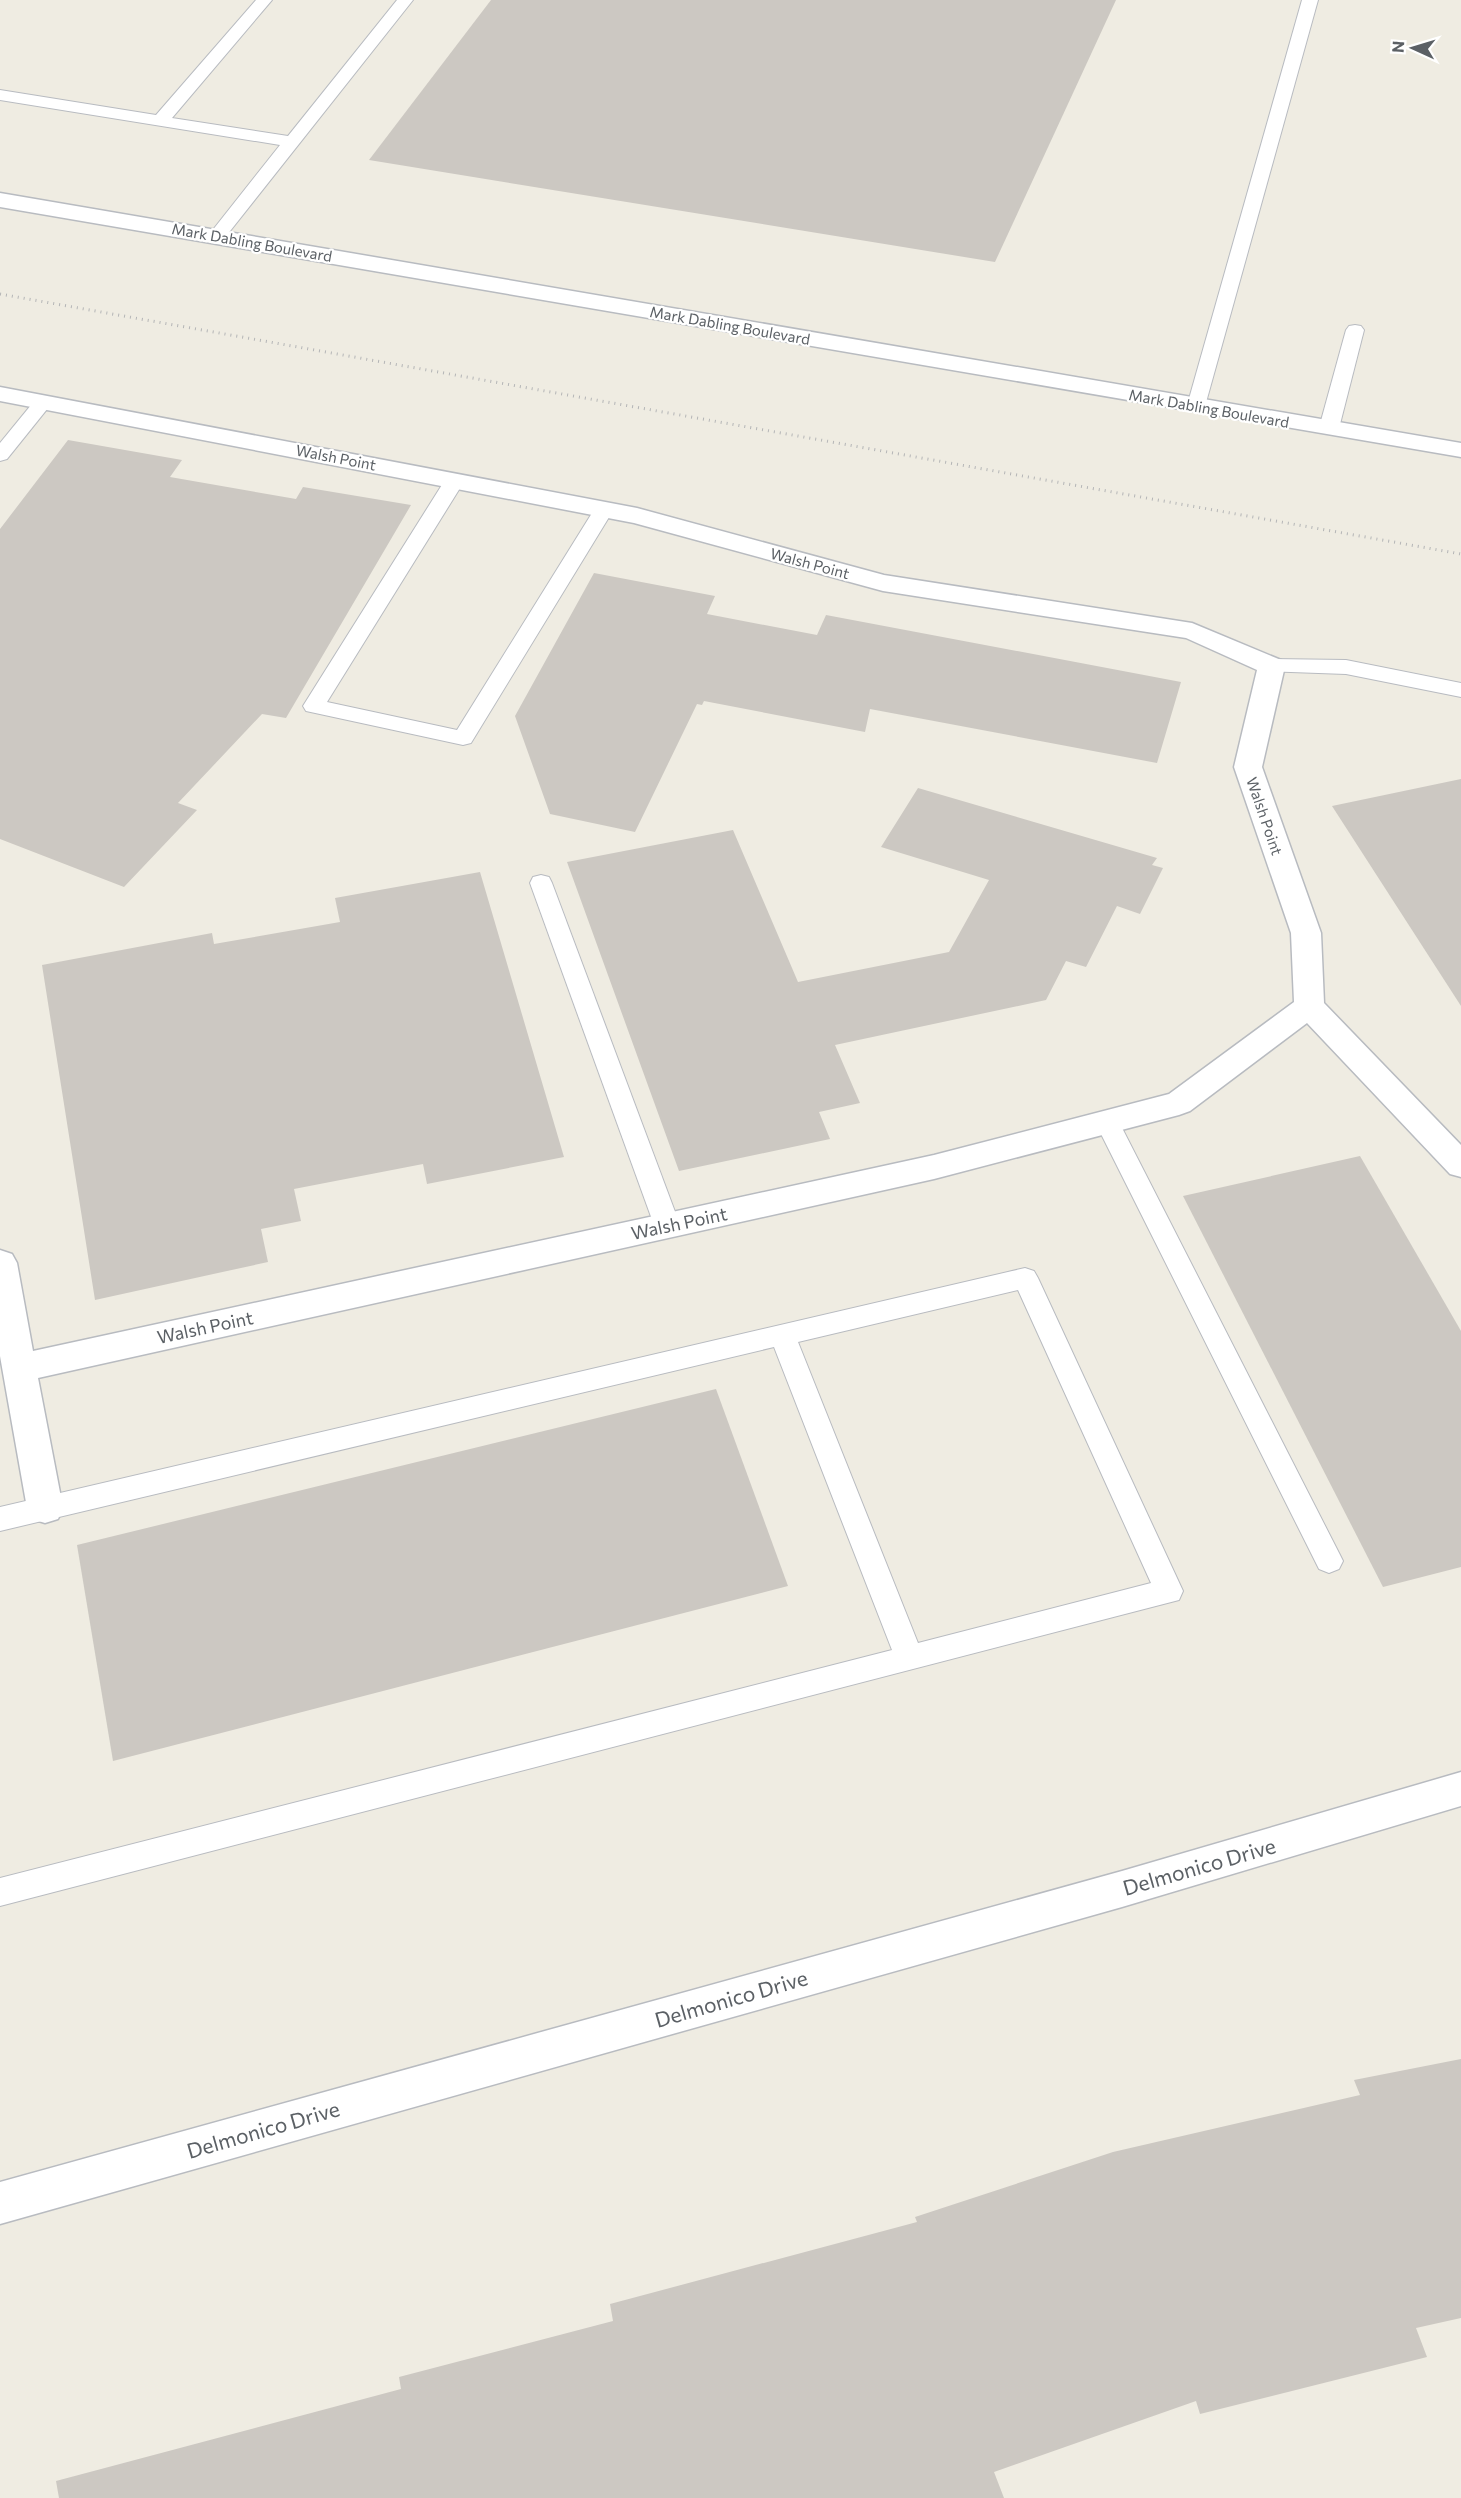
<svg xmlns="http://www.w3.org/2000/svg" width="1461" height="2498" font-family="Commissioner,sans-serif">
	<style>
		.building { fill: #ccc8c2 }
		.lines { fill: none; stroke-linecap: round; stroke-linejoin: round }
		.service-casing { stroke: #b8bbc0; stroke-width: 2 }
		.minor-casing { stroke: #b8bbc0; stroke-width: 3 }
		.tertiary-casing { stroke: #b8bbc0; stroke-width: 3 }
		.service { fill: #fff; fill-rule: evenodd }
		.minor { fill: #fff; fill-rule: evenodd }
		.tertiary { fill: #fff; fill-rule: evenodd }
		.rail { stroke: #b4b5b6; stroke-width: 3; stroke-dasharray: 1 5; stroke-linecap: butt }
		.labels { text-anchor: middle; dominant-baseline: central; stroke-width: 4.5; stroke-linejoin: round; paint-order: stroke }
		.far-street-label { font-size: 15px; fill: #5b6065; stroke: #fff }
		.street-label { font-size: 18px; fill: #5b6065; stroke: #fff }
		.near-street-label { font-size: 21px; fill: #5b6065; stroke: #fff }
	</style>
	<rect width="100%" height="100%" fill="#efece2"/>
	<g class="building">
		<path d="M491,0h625l-121,262 -626,-102z"/>
		<path d="M68,440l114,20 -12,17 126,22 7,-12 108,18 -125,213 -24,-4 -84,89 19,7 -73,77 -124,-48v-310z"/>
		<path d="M594,573l121,23 -8,18 110,21 9,-20 355,67 -24,81 -287,-54 -5,23 -161,-31 -2,4 -5,-1 -62,128 -85,-18 -35,-98z"/>
		<path d="M1461,779v227l-129,-200z"/>
		<path d="M918,788l239,70 -5,7 11,3 -23,46 -23,-8 -31,61 -20,-6 -20,39 -211,45 25,58 -41,9 11,27 -151,32 -112,-309 166,-32 65,152 151,-30 40,-72 -108,-33z"/>
		<path d="M480,872l84,285 -137,27 -4,-20 -129,25 7,32 -40,8 7,33 -173,38 -53,-335 170,-32 2,11 126,-22 -5,-24z"/>
		<path d="M1360,1156l101,175v236l-78,20 -200,-391z"/>
		<path d="M716,1389l72,197 -675,175 -36,-216z"/>
		<path d="M1461,2059v259l-45,10 11,29 -227,57 -4,-13 -202,71 10,26h-945l-3,-17 345,-92 -2,-12 214,-56 -3,-17 307,-82 -2,-5 198,-65 247,-57 -6,-15z"/>
	</g>
	<g class="lines">
		<defs>
			<g id="service">
				<path d="M256,0h16l-100,118 116,18 109,-136h16l-190,240h-12l-3,-4 72,-91 -280,-45v-10l156,25z"/>
				<path d="M1302,0h16l-113,406 -2,4h-14l-2,-4z"/>
				<path d="M1355,325l6,1 3,4 -25,98 -3,4h-14l-3,-4 27,-98 3,-4z"/>
				<path d="M43,397l7,2 2,4 -45,56 -7,2v-18l36,-44z"/>
				<path d="M455,474l7,2 3,4 -138,222 130,28 140,-225h14l3,4 -143,234 -8,2 -157,-34 -3,-5 142,-226 3,-4z"/>
				<path d="M1271,659l75,1 115,23v14l-115,-23 -82,-3 -3,-5 3,-5z"/>
				<path d="M541,875l8,2 3,6 128,342 -4,7 -9,3 -9,-3 -4,-7 -124,-342 3,-6z"/>
				<path d="M1107,1113l9,3 3,6 220,431 4,8 -4,8 -10,4 -10,-4 -224,-447 3,-6z"/>
				<path d="M1025,1268l9,3 4,7 145,313 -4,9 -1179,306v-28l892,-228 -118,-303 -774,184v-24zM1018,1290l133,293 -233,60 -120,-301z"/>
			</g>
			<path id="minor" d="M0,387l637,121 247,67 308,48 89,37 4,6 -23,101 59,166 3,70 137,142v32l-11,-3 -143,-151 -117,88 -11,4 -245,64 -896,199 25,130 -5,11 -13,4 -13,-4 -5,-11 -27,-152v-106l12,4 5,9 16,88 901,-196 235,-61 125,-92 -3,-69 -57,-166 23,-97 -71,-32 -303,-47 -249,-68 -634,-122z"/>
			<g id="tertiary">
				<path d="M0,193l1461,250v14l-1461,-250z"/>
				<path d="M1461,1772v34l-339,101 -1122,317v-42l1122,-311z"/>
			</g>
		</defs>
		<use href="#service" class="service-casing"/>
		<use href="#minor" class="minor-casing"/>
		<use href="#tertiary" class="tertiary-casing"/>
		<use href="#service" class="service"/>
		<use href="#minor" class="minor"/>
		<use href="#tertiary" class="tertiary"/>
		<path class="rail" d="M0,294l1461,260"/>
	</g>
	<g class="labels">
		<g class="far-street-label">
			<text transform="translate(252 242) rotate(10)">Mark Dabling Boulevard</text>
			<text transform="translate(730 325) rotate(10)">Mark Dabling Boulevard</text>
			<text transform="translate(1209 408) rotate(10)">Mark Dabling Boulevard</text>
			<text transform="translate(336 457) rotate(11)">Walsh Point</text>
			<text transform="translate(810 563) rotate(15)">Walsh Point</text>
			<text transform="translate(1265 816) rotate(71)">Walsh Point</text>
		</g>
		<g class="street-label">
			<text transform="translate(679 1223) rotate(-12)">Walsh Point</text>
			<text transform="translate(205 1327) rotate(-12)">Walsh Point</text>
		</g>
		<g class="near-street-label">
			<text transform="translate(1199 1866) rotate(-16)">Delmonico Drive</text>
			<text transform="translate(731 1998) rotate(-16)">Delmonico Drive</text>
			<text transform="translate(263 2129) rotate(-16)">Delmonico Drive</text>
		</g>
	</g>
	<g transform="translate(1413 48) rotate(274)" stroke="#ffffff" stroke-width="4.5" paint-order="stroke">
	<path d="M0-4.5L10 22L0 15L-10 22Z" fill="#5b6065"/>
	<text y="-9" font-size="16" font-weight="bold" text-anchor="middle" fill="#5b6065">N</text>
	</g>
</svg>
